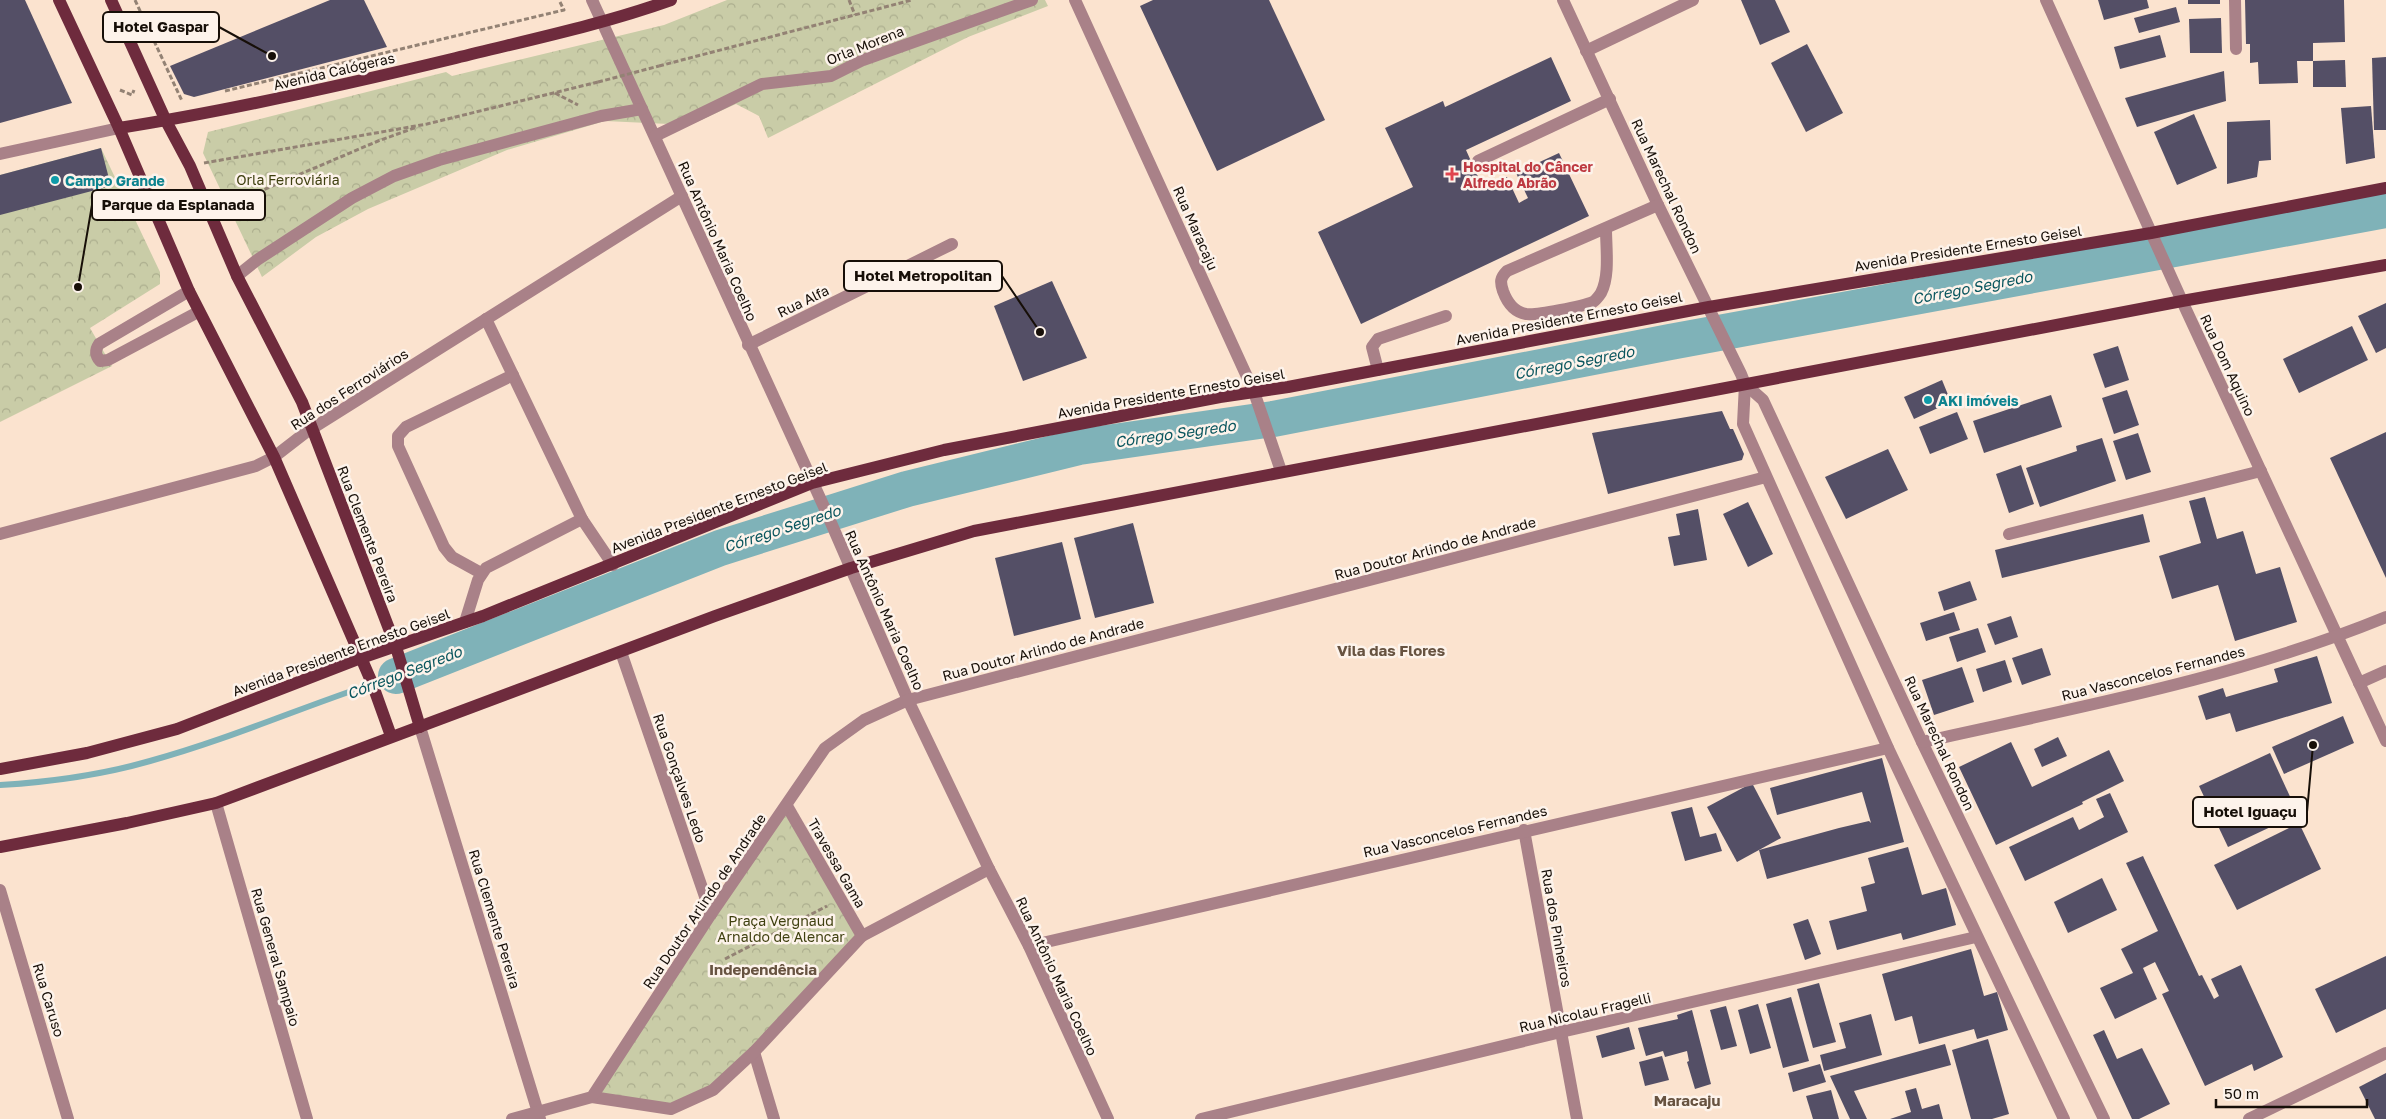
<svg xmlns="http://www.w3.org/2000/svg" width="2386" height="1119" font-family="'Golos Text',sans-serif">
	<style>
		.park { fill: url(#park-crowns) }
		.lines { fill: none; stroke-linecap: round; stroke-linejoin: round }
		.stream { stroke: #7fb2b8; stroke-width: 6 }
		.river { stroke: #7fb2b8; stroke-width: 36 }
		.building { fill: #544f66 }
		.path { stroke: #938274; stroke-width: 3; stroke-dasharray: 5 2.5; stroke-linecap: butt }
		.minor { stroke: #a98188; stroke-width: 12 }
		.major { stroke: #6e2b3d; stroke-width: 12 }
		.path-bridge { stroke: #938274; stroke-width: 3; stroke-dasharray: 5 2.5; stroke-linecap: butt }
		.health-dot { fill: #e0444e; stroke: #fdf3eb; stroke-width: 2 }
		.culture-dot { fill: #0f9aa8; stroke: #fdf3eb; stroke-width: 2 }
		.labels { text-anchor: middle; dominant-baseline: central; stroke-width: 5; stroke-linejoin: round; paint-order: stroke }
		.street-label { font-size: 14px; fill: #170f08; stroke: #fdf3eb }
		.health-label { font-size: 14px; font-weight: bold; fill: #be3a42; stroke: #fdf3eb; text-anchor: start }
		.park-label { font-size: 14px; fill: #3f4010; stroke: #fdf3eb }
		.culture-label { font-size: 14px; font-weight: bold; fill: #0d838f; stroke: #fdf3eb; text-anchor: start }
		.water-label { font-size: 15px; font-style: italic; fill: #09555d; stroke: #fdf3eb }
		.neighbourhood-label { font-size: 15px; font-weight: bold; fill: #675341; stroke: #fdf3eb }
		.leader { fill: none; stroke: #170f08; stroke-width: 2 }
		.callout-dot { fill: #170f08; stroke: #fdf3eb; stroke-width: 2 }
		.callout { fill: #fdf3eb; stroke: #170f08; stroke-width: 2 }
		.callout-label { font-size: 15px; text-anchor: middle; font-weight: bold; fill: #170f08 }
	</style>
	<defs>
		<pattern id="park-crowns" width="20" height="18" patternUnits="userSpaceOnUse" patternTransform="scale(1.25)"><rect width="20" height="18" fill="#c9cca7"/><path d="M2 6a3 3 0 1 1 6 0M12 15a3 3 0 1 1 6 0" fill="none" stroke="#acae8e"/></pattern>
	</defs>
	<rect width="100%" height="100%" fill="#fbe3cf"/>
	<g class="park">
		<path d="M727,0h318l3,6 -80,31 -200,101 -9,-22 -23,-12 -46,21 -85,-4 -98,29 -139,59 -52,28 -54,40 -59,-124 5,-21 238,-60 6,4 212,-51z"/>
		<path d="M101,148l59,124v12l-70,44 22,38 -112,56v-247z"/>
		<path d="M787,806l75,130 -149,154 -42,19 -79,-12z"/>
	</g>
	<g class="lines">
		<path class="stream" d="M0,785c50,-3 101,-10 150,-24 84,-23 163,-59 246,-85"/>
		<path class="river" d="M396,676l324,-128 187,-59 172,-42 194,-28 397,-77 716,-132"/>
	</g>
	<g class="building">
		<path d="M0,0h25l47,103 -72,20z"/>
		<path d="M330,0h34l23,47 -193,50 -10,-3 -14,-28z"/>
		<path d="M1153,0h116l56,120 -108,51 -77,-165z"/>
		<path d="M1741,0h34l15,32 -30,13z"/>
		<path d="M2098,0h49l2,8 -45,12z"/>
		<rect x="2188" y="0" width="32" height="4"/>
		<path d="M2245,0h99l1,42 -32,1v18h-16l1,22 -39,1 -1,-22 -8,1v-19h-4z"/>
		<path d="M2176,7l4,15 -41,11 -5,-15z"/>
		<path d="M2221,18l1,35h-32l-1,-34z"/>
		<path d="M2160,35l6,22 -46,12 -6,-22z"/>
		<path d="M1807,44l36,69 -37,19 -35,-69z"/>
		<path d="M1551,57l20,44 -105,49 17,38 24,-11 12,26 9,-5 -12,-25 43,-20 30,63 -228,108 -43,-92 95,-45 -28,-59 58,-27 2,6z"/>
		<path d="M2386,57v73h-12l-2,-72z"/>
		<path d="M2345,60l1,27h-33v-26z"/>
		<path d="M2224,71l2,30 -89,26 -12,-29z"/>
		<path d="M2371,106l4,52 -29,6 -5,-56z"/>
		<path d="M2194,114l23,54 -40,17 -23,-53z"/>
		<path d="M2270,120l1,40 -12,1 -2,16 -30,7v-62z"/>
		<path d="M101,148l10,38 -111,29v-40z"/>
		<path d="M1052,281l35,77 -64,23 -29,-75z"/>
		<path d="M2386,303v45l-10,5 -18,-37z"/>
		<path d="M2352,326l16,34 -69,33 -16,-34z"/>
		<path d="M2118,346l11,34 -24,8 -12,-34z"/>
		<path d="M1942,380l9,22 -37,17 -10,-22z"/>
		<path d="M2127,390l12,35 -25,9 -12,-36z"/>
		<path d="M2051,395l11,32 -78,26 -11,-32z"/>
		<path d="M1722,411l8,18h3l11,25 -2,6 -134,34 -16,-61z"/>
		<path d="M1957,412l11,27 -38,15 -11,-27z"/>
		<path d="M2386,432v146l-56,-120z"/>
		<path d="M2138,433l13,39 -25,8 -13,-39z"/>
		<path d="M2102,438l14,43 -76,26 -14,-39 51,-17 -1,-5z"/>
		<path d="M1888,449l20,41 -62,29 -21,-42z"/>
		<path d="M2021,465l13,39 -25,9 -13,-39z"/>
		<path d="M2205,497l12,42 26,-8 13,43 24,-7 17,55 -62,19 -17,-56 -46,14 -13,-43 42,-13 -12,-42z"/>
		<path d="M1748,502l25,52 -25,13 -25,-53z"/>
		<path d="M1698,509l9,51 -33,6 -6,-29 12,-2 -4,-21z"/>
		<path d="M2143,514l7,28 -148,36 -7,-28z"/>
		<path d="M1133,523l21,80 -59,15 -21,-80z"/>
		<path d="M1062,542l19,77 -67,17 -19,-78z"/>
		<path d="M1970,581l7,19 -33,11 -6,-19z"/>
		<path d="M1954,612l6,18 -34,11 -6,-18z"/>
		<path d="M2011,616l7,21 -23,8 -8,-21z"/>
		<path d="M1978,628l8,24 -29,10 -8,-25z"/>
		<path d="M2042,648l9,27 -29,10 -10,-27z"/>
		<path d="M2317,656l15,47 -96,29 -6,-19 -24,7 -8,-24 25,-8 3,9 52,-15 -4,-13z"/>
		<path d="M2005,660l7,22 -29,10 -7,-23z"/>
		<path d="M1962,667l12,35 -40,13 -12,-35z"/>
		<path d="M2343,716l11,27 -70,31 -12,-27z"/>
		<path d="M2058,737l9,19 -25,11 -8,-18z"/>
		<path d="M2011,742l21,45 77,-37 15,31 -42,21 1,2 -87,41 -37,-78z"/>
		<path d="M2270,753l28,61 -70,33 -29,-61z"/>
		<path d="M1882,758l22,84 -137,37 -8,-29 80,-22 30,-7 2,2 -9,-31 -85,23 -7,-27z"/>
		<path d="M1752,783l29,55 -44,24 -30,-55z"/>
		<path d="M2110,793l18,39 -103,49 -16,-34 64,-30 6,13 25,-13 -8,-18z"/>
		<path d="M1692,807l8,30 16,-4 6,18 -37,10 -14,-49z"/>
		<path d="M2299,823l22,46 -84,41 -23,-45z"/>
		<path d="M1908,847l14,48 24,-7 10,37 -53,15 -2,-7 -64,17 -8,-29 38,-10 -6,-24 14,-4 -7,-25z"/>
		<path d="M2143,856l56,120 3,-1 12,24 5,-3 -8,-17 30,-14 42,92 -29,14 -2,-7 -47,22 -43,-92 7,-3 -14,-29 -12,6 14,31 -42,20 -15,-31 33,-15 -12,-24 37,-18 -32,-68z"/>
		<path d="M2102,878l15,32 -49,23 -14,-31z"/>
		<path d="M1808,919l13,35 -16,6 -12,-36z"/>
		<path d="M1971,949l13,47 13,-4 11,38 -31,9 -3,-10 -55,15 -7,-28 -17,5 -13,-47z"/>
		<path d="M2386,956v53l-50,24 -21,-44z"/>
		<path d="M1819,983l17,59 -23,6 -16,-59z"/>
		<path d="M1791,997l18,64 -26,7 -17,-64z"/>
		<path d="M1758,1004l13,44 -21,6 -12,-44z"/>
		<path d="M1726,1006l11,40 -16,4 -11,-40z"/>
		<path d="M1692,1010l19,74 -16,5 -8,-27 2,-1 -2,-10 -22,6 -2,-6 -17,5 -8,-28 40,-9 -1,-4z"/>
		<path d="M1871,1014l11,41 -58,16 -4,-16 26,-7 -7,-25z"/>
		<path d="M1629,1027l6,22 -33,9 -6,-22z"/>
		<path d="M2104,1030l13,29 25,-11 28,56 -31,15h-7l-39,-84z"/>
		<path d="M1988,1039l21,75 -17,5h-21l-19,-69z"/>
		<path d="M1945,1044l6,21 -97,26 13,28h-17l-20,-43z"/>
		<path d="M1662,1056l7,24 -24,6 -6,-24z"/>
		<path d="M1820,1064l6,18 -33,10 -5,-19z"/>
		<path d="M2386,1073v46h-11l-16,-32z"/>
		<path d="M1916,1088l6,21 17,-5 4,15h-53l21,-7 -6,-21z"/>
		<path d="M1831,1090l8,29h-26l-7,-23z"/>
	</g>
	<g class="lines">
		<g class="path">
			<path d="M135,0l47,101"/>
			<path d="M849,0l6,15"/>
			<path d="M659,66l253,-66"/>
			<path d="M120,90l12,5 2,-5"/>
			<path d="M225,91l339,-81 -5,-10"/>
			<path d="M555,93l23,12"/>
			<path d="M204,163l223,-39 171,-42"/>
			<path d="M230,204l148,-63 39,-14"/>
			<path d="M725,959l102,-53"/>
		</g>
		<g class="minor">
			<path d="M592,0l233,509 83,191 81,169 40,77 79,173"/>
			<path d="M1075,0l179,392 27,79"/>
			<path d="M1563,0l95,205 83,169 4,10 -2,40 145,324 176,371"/>
			<path d="M2046,0l136,301 204,440"/>
			<path d="M2235,0l1,49"/>
			<path d="M1586,51l107,-51"/>
			<path d="M655,136l107,-52 69,-8 32,-16 169,-60"/>
			<path d="M0,154l119,-26"/>
			<path d="M1478,161l132,-62"/>
			<path d="M1606,229c0,19 4,47 -5,64 -2,3 -5,7 -8,9 -9,4 -58,14 -67,12 -12,-2 -19,-12 -23,-23 -3,-9 -3,-13 4,-20l151,-66"/>
			<path d="M237,276l20,-16 95,-62 42,-22 45,-16 162,-44 41,-7"/>
			<path d="M189,291l-90,53c-4,6 -4,11 1,17l8,-1 90,-48"/>
			<path d="M486,319l96,200 31,46"/>
			<path d="M748,345l204,-101"/>
			<path d="M1378,370l-6,-23 6,-8 68,-23"/>
			<path d="M1745,384l18,16 159,342 182,377"/>
			<path d="M0,534l256,-68 18,-9 31,-24 377,-237"/>
			<path d="M2009,534l252,-63"/>
			<path d="M481,573l-29,-16 -8,-10 -46,-101v-10l8,-9 107,-52"/>
			<path d="M465,622l13,-42 8,-12 96,-49"/>
			<path d="M621,652l90,262"/>
			<path d="M2359,683l27,-12"/>
			<path d="M420,727l120,392"/>
			<path d="M1922,742c157,-35 315,-64 464,-125"/>
			<path d="M216,803l91,316"/>
			<path d="M787,806l75,130"/>
			<path d="M1524,830l53,289"/>
			<path d="M0,890l68,229"/>
			<path d="M1029,946l859,-198"/>
			<path d="M754,1052l20,67"/>
			<path d="M592,1097l79,12 42,-19 41,-38 108,-116 127,-67"/>
			<path d="M512,1119l80,-22 119,-183 114,-166 39,-28 44,-20 858,-223"/>
			<path d="M1201,1119l360,-87 415,-95"/>
			<path d="M2249,1119l137,-66"/>
		</g>
		<g class="major">
			<path d="M59,0l60,128 70,163 85,166 98,226 19,53"/>
			<path d="M111,0l55,121 24,45 47,110 65,126 94,245 24,80"/>
			<path d="M119,128c114,-18 225,-43 337,-70 72,-18 145,-33 215,-58"/>
			<path d="M0,769l87,-16 90,-24 184,-71 122,-42 329,-133 132,-33 276,-53 68,-10 421,-80 442,-74 235,-45"/>
			<path d="M0,847l127,-24 89,-20 499,-187 136,-48 123,-37 1208,-230 204,-36"/>
		</g>
		<path class="path-bridge" d="M598,82l61,-16"/>
	</g>
	<path class="health-dot" d="M1449.5 166.5h5v5h5v5h-5v5h-5v-5h-5v-5h5z"/>
	<g class="culture-dot">
		<circle cx="55" cy="180" r="5"/>
		<circle cx="1928" cy="400" r="5"/>
	</g>
	<g class="labels">
		<g class="street-label">
			<text transform="translate(865 45) rotate(-22)">Orla Morena</text>
			<text transform="translate(334 71) rotate(-13)">Avenida Calógeras</text>
			<text transform="translate(1667 186) rotate(65)">Rua Marechal Rondon</text>
			<text transform="translate(1196 228) rotate(66)">Rua Maracaju</text>
			<text transform="translate(718 241) rotate(66)">Rua Antônio Maria Coelho</text>
			<text transform="translate(1968 248) rotate(-9)">Avenida Presidente Ernesto Geisel</text>
			<text transform="translate(803 301) rotate(-26)">Rua Alfa</text>
			<text transform="translate(1569 318) rotate(-11)">Avenida Presidente Ernesto Geisel</text>
			<text transform="translate(2228 365) rotate(65)">Rua Dom Aquino</text>
			<text transform="translate(349 389) rotate(-33)">Rua dos Ferroviários</text>
			<text transform="translate(1171 393) rotate(-10)">Avenida Presidente Ernesto Geisel</text>
			<text transform="translate(719 507) rotate(-21)">Avenida Presidente Ernesto Geisel</text>
			<text transform="translate(368 534) rotate(69)">Rua Clemente Pereira</text>
			<text transform="translate(1435 548) rotate(-15)">Rua Doutor Arlindo de Andrade</text>
			<text transform="translate(885 610) rotate(66)">Rua Antônio Maria Coelho</text>
			<text transform="translate(1043 649) rotate(-15)">Rua Doutor Arlindo de Andrade</text>
			<text transform="translate(341 652) rotate(-20)">Avenida Presidente Ernesto Geisel</text>
			<text transform="translate(2153 673) rotate(-14)">Rua Vasconcelos Fernandes</text>
			<text transform="translate(1940 743) rotate(65)">Rua Marechal Rondon</text>
			<text transform="translate(680 778) rotate(71)">Rua Gonçalves Ledo</text>
			<text transform="translate(1455 831) rotate(-13)">Rua Vasconcelos Fernandes</text>
			<text transform="translate(837 863) rotate(60)">Travessa Gama</text>
			<text transform="translate(704 901) rotate(-56)">Rua Doutor Arlindo de Andrade</text>
			<text transform="translate(495 919) rotate(73)">Rua Clemente Pereira</text>
			<text transform="translate(1557 928) rotate(80)">Rua dos Pinheiros</text>
			<text transform="translate(276 957) rotate(74)">Rua General Sampaio</text>
			<text transform="translate(1057 976) rotate(65)">Rua Antônio Maria Coelho</text>
			<text transform="translate(49 1000) rotate(73)">Rua Caruso</text>
			<text transform="translate(1585 1012) rotate(-13)">Rua Nicolau Fragelli</text>
		</g>
		<g class="health-label">
			<text x="1463" y="166">Hospital do Câncer<tspan x="1463" dy="16">Alfredo Abrão</tspan></text>
		</g>
		<g class="park-label">
			<text x="288" y="179">Orla Ferroviária</text>
			<text x="781" y="920">Praça Vergnaud<tspan x="781" dy="16">Arnaldo de Alencar</tspan></text>
		</g>
		<g class="culture-label">
			<text x="65" y="180">Campo Grande</text>
			<text x="1938" y="400">AKI imóveis</text>
		</g>
		<g class="water-label">
			<text transform="translate(1972 287) rotate(-11)">Córrego Segredo</text>
			<text transform="translate(1574 362) rotate(-11)">Córrego Segredo</text>
			<text transform="translate(1175 433) rotate(-8)">Córrego Segredo</text>
			<text transform="translate(782 528) rotate(-18)">Córrego Segredo</text>
			<text transform="translate(404 672) rotate(-21)">Córrego Segredo</text>
		</g>
		<g class="neighbourhood-label">
			<text x="1391" y="650">Vila das Flores</text>
			<text x="763" y="969">Independência</text>
			<text x="1687" y="1100">Maracaju</text>
		</g>
	</g>
	<path class="leader" d="M272 56L219 27M78 287L92 205M1040 332L1002 276M2313 745L2307 812"/>
	<g class="callout-dot">
		<circle cx="272" cy="56" r="5"/>
		<circle cx="78" cy="287" r="5"/>
		<circle cx="1040" cy="332" r="5"/>
		<circle cx="2313" cy="745" r="5"/>
	</g>
	<g class="callout">
		<rect x="103" y="12" width="116" height="30" rx="5"/>
		<rect x="92" y="190" width="173" height="30" rx="5"/>
		<rect x="844" y="261" width="158" height="30" rx="5"/>
		<rect x="2193" y="797" width="114" height="30" rx="5"/>
	</g>
	<g class="callout-label">
		<text x="161" y="32">Hotel Gaspar</text>
		<text x="178" y="210">Parque da Esplanada</text>
		<text x="923" y="281">Hotel Metropolitan</text>
		<text x="2250" y="817">Hotel Iguaçu</text>
	</g>
	<path d="M2216 1099v8h151v-8" fill="none" stroke="#170f08" stroke-width="2.5"/>
	<text x="2224" y="1099" font-size="15" fill="#170f08" stroke="#fdf3eb" stroke-width="4" paint-order="stroke">50 m</text>
</svg>
